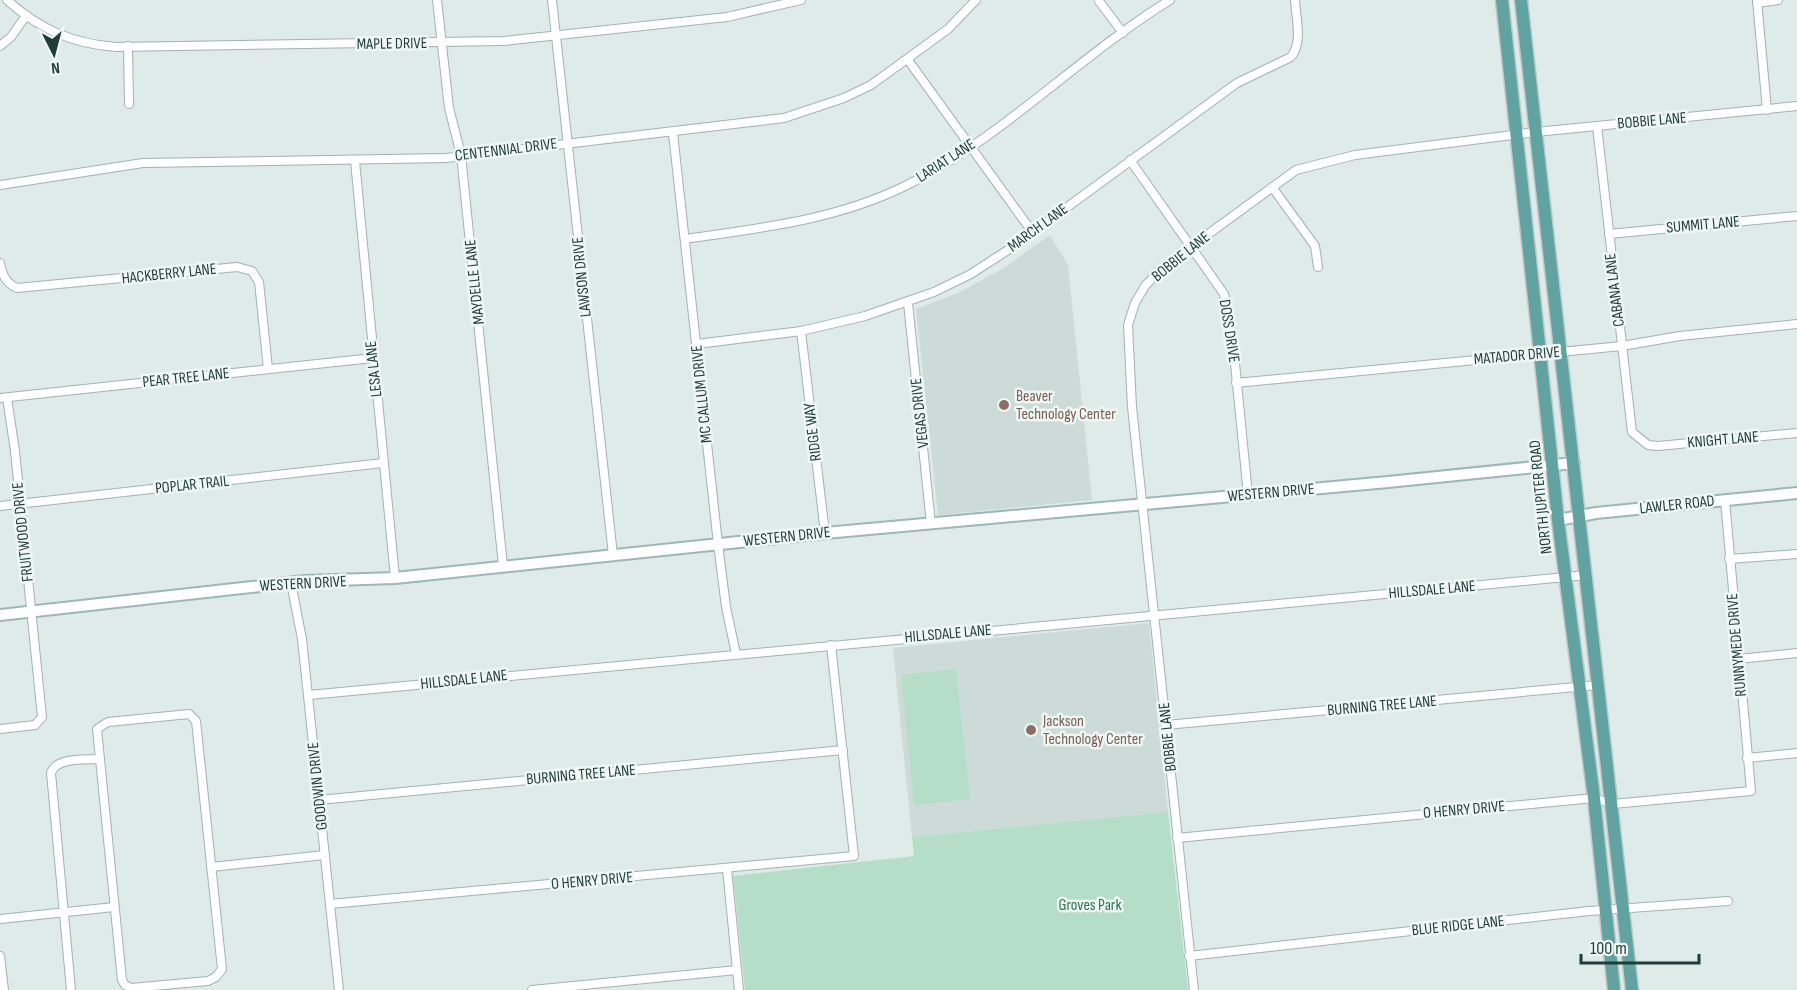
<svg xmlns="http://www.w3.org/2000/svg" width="1797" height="990" font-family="'Sofia Sans Condensed',sans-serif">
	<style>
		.built { fill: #ccdbd7 }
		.green { fill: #b5dec9 }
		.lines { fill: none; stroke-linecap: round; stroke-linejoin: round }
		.street-casing { stroke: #a1b3b0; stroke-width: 10 }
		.secondary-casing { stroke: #9db7b3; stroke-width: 14 }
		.primary-casing { stroke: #c0c8c8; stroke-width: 15 }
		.street { stroke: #fff; stroke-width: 8 }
		.secondary { stroke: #fff; stroke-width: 10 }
		.primary { stroke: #60a3a0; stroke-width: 12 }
		.education-dot { fill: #8d6e63; stroke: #eff7f5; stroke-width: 2 }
		.labels { text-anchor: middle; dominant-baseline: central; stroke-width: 5; stroke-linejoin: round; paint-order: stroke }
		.street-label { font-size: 16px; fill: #1f3b3a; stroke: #eff7f5 }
		.education-label { font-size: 16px; fill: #785e54; stroke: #eff7f5; text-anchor: start }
		.park-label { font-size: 16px; fill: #277455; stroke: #eff7f5 }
	</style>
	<rect width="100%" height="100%" fill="#deebe8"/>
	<g class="built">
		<path d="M1050,235l18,30 24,235 -154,15 -22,-206 42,-16 44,-24z"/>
		<path d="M1149,623l19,189 -256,25 -19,-189z"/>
	</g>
	<g class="green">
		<path d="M956,669l14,130 -56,6 -13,-130z"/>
		<path d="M1168,812l20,178h-443l-12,-114 181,-20 -2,-19z"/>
	</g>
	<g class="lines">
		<defs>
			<g id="street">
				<path d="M7,0c32,29 66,44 109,47l388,-6 223,-24 74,-17"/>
				<path d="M437,0l12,108 12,47 42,411"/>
				<path d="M552,0l61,555"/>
				<path d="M1757,0l10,110"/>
				<path d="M1099,1l24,32"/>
				<path d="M1757,3l21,-3"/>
				<path d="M0,46l11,-9 14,-20"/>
				<path d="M128,46l1,58"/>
				<path d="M908,60l125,173"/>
				<path d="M1597,126l35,306 16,13 10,1 139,-13"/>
				<path d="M673,133l45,411 8,63 10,47"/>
				<path d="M1130,160l94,134 8,39 16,162"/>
				<path d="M355,161l40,417"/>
				<path d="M0,185l143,-22 303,-5 338,-40 60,-20 27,-13 77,-56 28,-29"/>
				<path d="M1272,187l43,59 3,21"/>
				<path d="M1609,234l188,-18"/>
				<path d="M685,239c76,-11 151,-19 220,-53 96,-47 174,-130 265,-186"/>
				<path d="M0,263c2,12 6,20 17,25l220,-21 15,4 7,11 9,87"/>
				<path d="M908,303l23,221"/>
				<path d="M801,331l24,202"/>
				<path d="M697,344l104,-13 64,-15 69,-24 37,-18 43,-28 223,-163 54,-26c12,-15 5,-38 4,-57"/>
				<path d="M1236,383l386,-37 58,-10 117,-12"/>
				<path d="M0,398l373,-40"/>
				<path d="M0,506l383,-43"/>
				<path d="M1729,559l68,-5"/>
				<path d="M291,583l11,56 37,351"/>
				<path d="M1738,659l59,-6"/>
				<path d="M309,695l1278,-120"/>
				<path d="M189,714l7,7 26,248 -6,8 -8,4 -77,7 -6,-3 -3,-5 -25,-251 11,-7z"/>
				<path d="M1166,725l432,-40"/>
				<path d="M0,729l35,-4 7,-8 -27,-266 -8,-53"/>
				<path d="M1747,758l50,-5"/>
				<path d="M319,800l524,-50"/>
				<path d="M1177,838l417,-40 19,6 138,-13 -26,-291"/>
				<path d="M211,867l114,-12"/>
				<path d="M727,869l12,121"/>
				<path d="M330,904l524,-48 -23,-211"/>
				<path d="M0,919l114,-12"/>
				<path d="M0,956l4,34"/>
				<path d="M1189,956l400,-45 139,-10"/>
				<path d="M71,990l-20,-217c5,-16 33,-13 48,-14"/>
				<path d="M532,990l205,-20"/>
				<path d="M1194,990l-62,-583 -4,-82 7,-22 10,-17 17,-18 134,-98 59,-15 181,-23 261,-26"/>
			</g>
			<g id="secondary">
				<path d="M1558,520l38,-7 201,-20"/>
				<path d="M0,615l305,-34 90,-3 430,-45 563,-51 186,-19"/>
			</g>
			<g id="primary">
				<path d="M1502,0l56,520 36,278 20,192"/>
				<path d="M1521,0l111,990"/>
			</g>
		</defs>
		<use href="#street" class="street-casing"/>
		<use href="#secondary" class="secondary-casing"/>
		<use href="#primary" class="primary-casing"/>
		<use href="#street" class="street"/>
		<use href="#secondary" class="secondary"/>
		<use href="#primary" class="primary"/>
	</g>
	<g class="education-dot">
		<circle cx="1004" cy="405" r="6"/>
		<circle cx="1031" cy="730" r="6"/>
	</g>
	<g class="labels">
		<g class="street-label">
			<text transform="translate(392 44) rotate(-1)">MAPLE DRIVE</text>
			<text transform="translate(1652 121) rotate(-5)">BOBBIE LANE</text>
			<text transform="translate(506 150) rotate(-7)">CENTENNIAL DRIVE</text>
			<text transform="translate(946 161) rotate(-33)">LARIAT LANE</text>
			<text transform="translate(1703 225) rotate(-5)">SUMMIT LANE</text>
			<text transform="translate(1038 228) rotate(-36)">MARCH LANE</text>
			<text transform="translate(1181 257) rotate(-39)">BOBBIE LANE</text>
			<text transform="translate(169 274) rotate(-6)">HACKBERRY LANE</text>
			<text transform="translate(582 277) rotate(-96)">LAWSON DRIVE</text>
			<text transform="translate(475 282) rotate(-96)">MAYDELLE LANE</text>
			<text transform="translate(1615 290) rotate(-97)">CABANA LANE</text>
			<text transform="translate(1229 331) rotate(81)">DOSS DRIVE</text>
			<text transform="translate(1517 356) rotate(-5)">MATADOR DRIVE</text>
			<text transform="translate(374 369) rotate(-96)">LESA LANE</text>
			<text transform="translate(186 378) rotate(-6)">PEAR TREE LANE</text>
			<text transform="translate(702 394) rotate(-96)">MC CALLUM DRIVE</text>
			<text transform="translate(920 413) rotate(-96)">VEGAS DRIVE</text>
			<text transform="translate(813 432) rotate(-97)">RIDGE WAY</text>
			<text transform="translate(1723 440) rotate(-5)">KNIGHT LANE</text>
			<text transform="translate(192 485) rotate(-6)">POPLAR TRAIL</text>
			<text transform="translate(1271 493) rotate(-5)">WESTERN DRIVE</text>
			<text transform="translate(1541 497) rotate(-96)">NORTH JUPITER ROAD</text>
			<text transform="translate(1677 505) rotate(-6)">LAWLER ROAD</text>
			<text transform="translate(23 532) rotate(-96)">FRUITWOOD DRIVE</text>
			<text transform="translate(787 537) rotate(-6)">WESTERN DRIVE</text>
			<text transform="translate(303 584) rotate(-3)">WESTERN DRIVE</text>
			<text transform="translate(1432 590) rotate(-5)">HILLSDALE LANE</text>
			<text transform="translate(948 634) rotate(-5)">HILLSDALE LANE</text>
			<text transform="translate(1737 645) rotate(-95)">RUNNYMEDE DRIVE</text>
			<text transform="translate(464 680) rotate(-6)">HILLSDALE LANE</text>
			<text transform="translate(1382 706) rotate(-5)">BURNING TREE LANE</text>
			<text transform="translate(1168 737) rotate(-96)">BOBBIE LANE</text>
			<text transform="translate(581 775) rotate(-5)">BURNING TREE LANE</text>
			<text transform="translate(318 786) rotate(-96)">GOODWIN DRIVE</text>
			<text transform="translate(1464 810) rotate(-5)">O HENRY DRIVE</text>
			<text transform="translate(592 881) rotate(-5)">O HENRY DRIVE</text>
			<text transform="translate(1458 926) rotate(-6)">BLUE RIDGE LANE</text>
		</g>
		<g class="education-label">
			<text x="1016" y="396">Beaver<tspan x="1016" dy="18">Technology Center</tspan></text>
			<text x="1043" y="721">Jackson<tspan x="1043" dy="18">Technology Center</tspan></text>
		</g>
		<g class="park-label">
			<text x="1090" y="905">Groves Park</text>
		</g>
	</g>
	<g transform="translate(54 54) rotate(174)" stroke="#eff7f5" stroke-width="4.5" paint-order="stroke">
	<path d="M0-4.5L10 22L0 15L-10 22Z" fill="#1f3b3a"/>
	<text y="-9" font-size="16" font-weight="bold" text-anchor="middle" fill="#1f3b3a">N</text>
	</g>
	<path d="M1581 954v9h118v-9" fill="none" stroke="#1f3b3a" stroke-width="3"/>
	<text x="1590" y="954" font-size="18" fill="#1f3b3a" stroke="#eff7f5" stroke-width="4.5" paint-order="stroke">100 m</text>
</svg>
